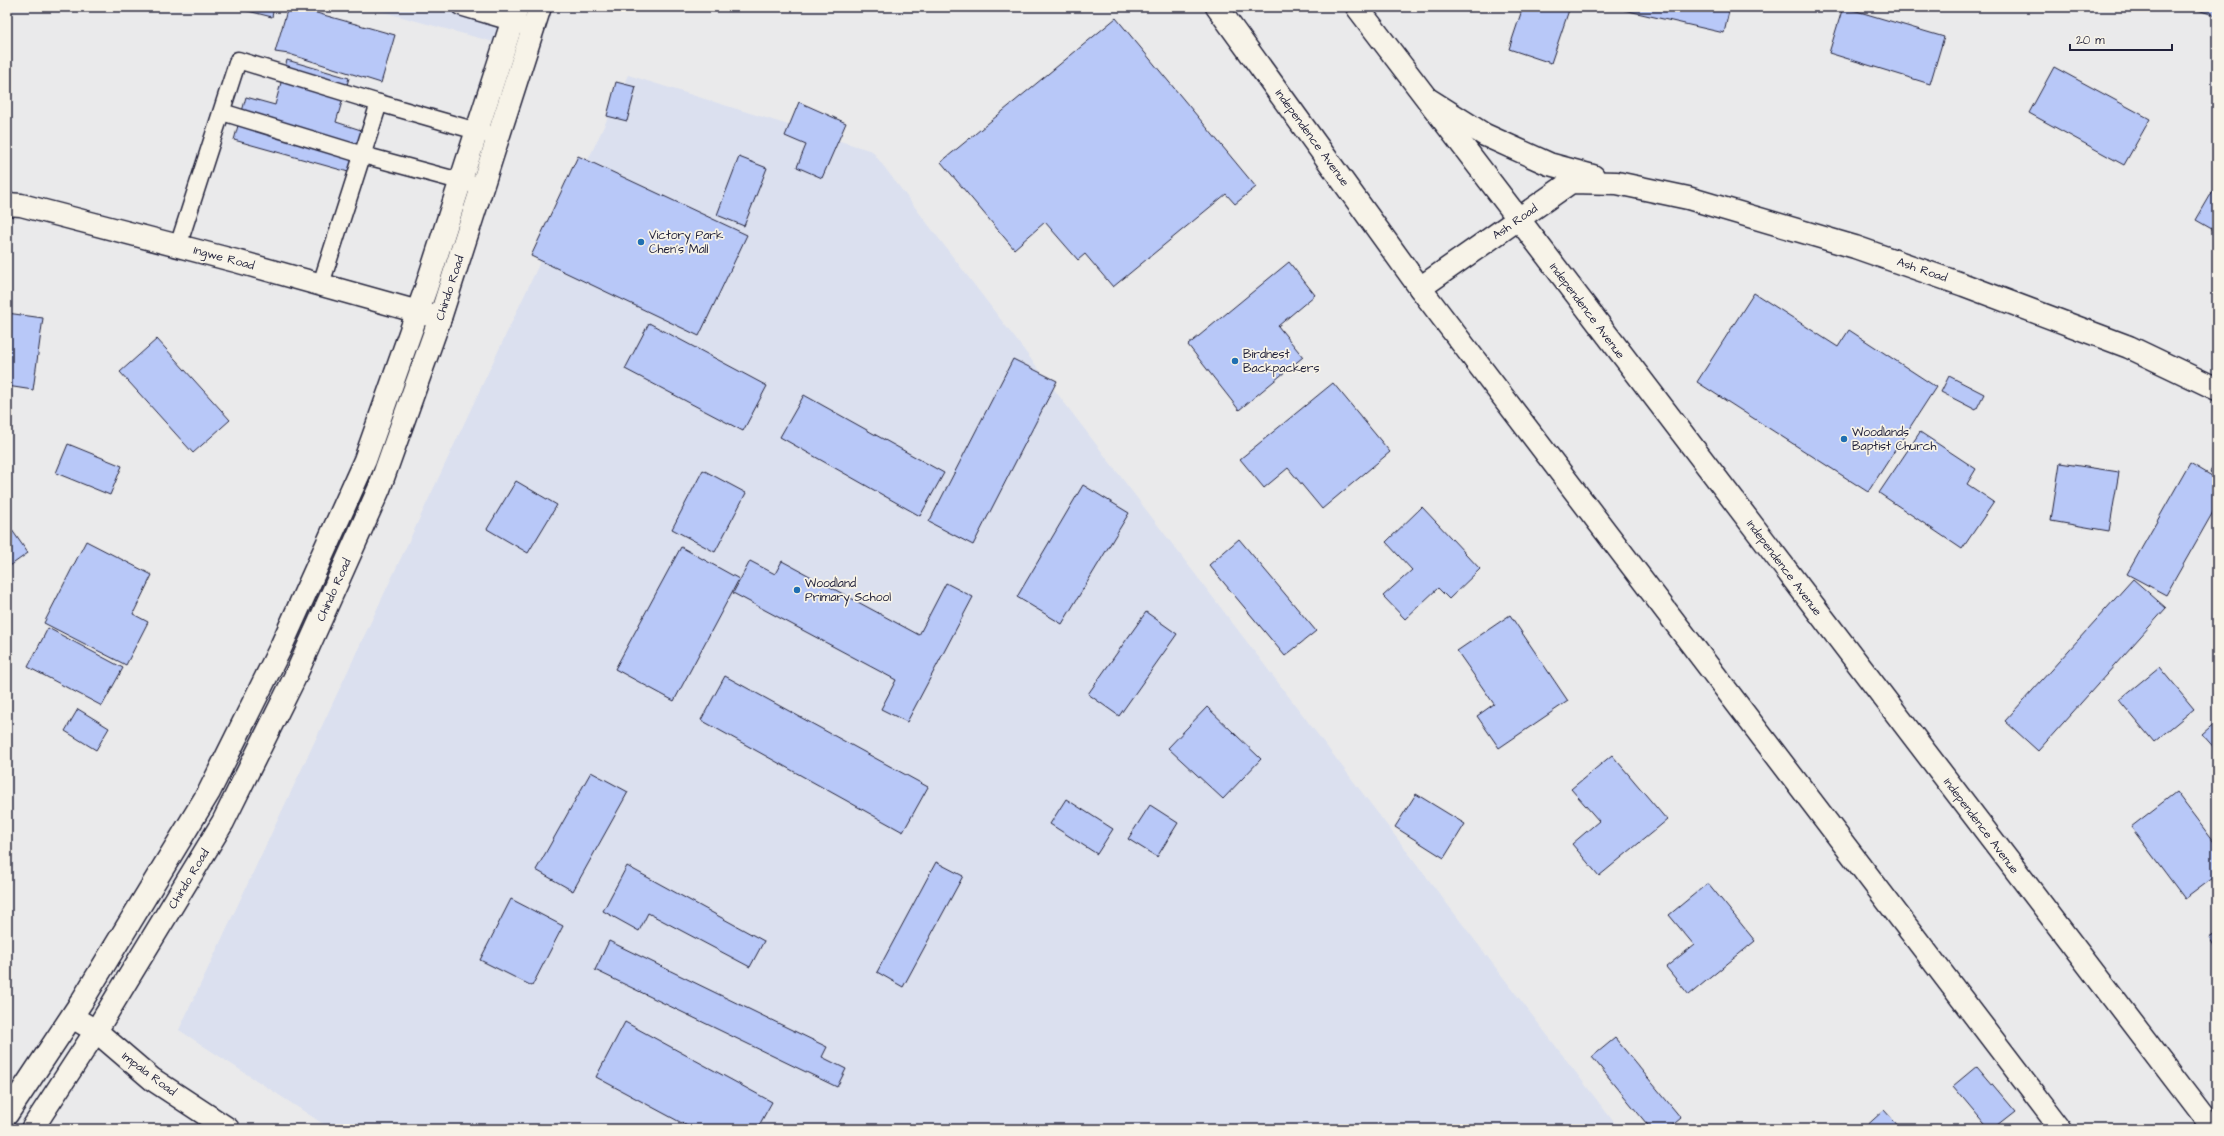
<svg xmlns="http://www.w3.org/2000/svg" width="2224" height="1136" font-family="'Architects Daughter',sans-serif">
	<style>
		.built { fill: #dbe0ef }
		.building { fill: #b8c8f8; stroke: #22223b }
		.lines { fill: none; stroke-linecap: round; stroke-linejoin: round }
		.service-casing { stroke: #22223b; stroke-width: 19 }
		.minor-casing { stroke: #22223b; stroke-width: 25 }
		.secondary-casing { stroke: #22223b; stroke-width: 25 }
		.service { stroke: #f7f3e8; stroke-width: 16 }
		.minor { stroke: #f7f3e8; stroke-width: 22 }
		.secondary { stroke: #f7f3e8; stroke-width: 22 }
		.poi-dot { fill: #1f6fb2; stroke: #f7f3e8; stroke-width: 1.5 }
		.labels { text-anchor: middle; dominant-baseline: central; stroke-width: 3.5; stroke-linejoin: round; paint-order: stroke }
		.street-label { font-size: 12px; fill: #22223b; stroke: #f7f3e8 }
		.poi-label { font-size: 12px; fill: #22223b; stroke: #f7f3e8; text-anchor: start }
	</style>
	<rect width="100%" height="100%" fill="#eaeaeb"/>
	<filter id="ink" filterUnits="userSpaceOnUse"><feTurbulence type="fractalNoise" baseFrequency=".025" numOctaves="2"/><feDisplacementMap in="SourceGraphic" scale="8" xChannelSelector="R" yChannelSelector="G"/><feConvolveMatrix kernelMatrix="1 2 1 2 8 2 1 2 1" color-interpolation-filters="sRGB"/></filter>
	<g filter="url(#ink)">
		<g class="built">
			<path d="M365,7h147l-11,37z"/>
			<path d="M628,75l244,76 747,978h-1288l-152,-99z"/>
		</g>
		<g class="building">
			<path d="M232,7h42l-2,10z"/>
			<path d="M288,7h7l100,28 -14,48 -92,-29 -14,-2z"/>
			<path d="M1523,7h47l-19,56 -42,-14z"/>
			<path d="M1625,7h105l-6,26 -100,-23z"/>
			<path d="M1843,7l101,30 -14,47 -101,-31z"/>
			<path d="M2188,7h29v9z"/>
			<path d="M1116,18l140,169 -21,17 -9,-10 -113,93 -28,-33 -7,6 -33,-38 -31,27 -73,-87z"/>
			<path d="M287,60l62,18 -13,44 28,9 -12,42 -118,-33 12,-43 29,8z"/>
			<path d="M2054,67l96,52 -26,46 -95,-52z"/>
			<path d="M616,82l20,5 -9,34 -20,-5z"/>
			<path d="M799,102l47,21 -24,55 -25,-11 9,-22 -21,-9z"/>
			<path d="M578,156l169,79 -48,101 -168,-80z"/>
			<path d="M739,157l28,11 -23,58 -27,-11z"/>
			<path d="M2217,184v48l-21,-12z"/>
			<path d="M1289,262l26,33 -37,31 25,31 -64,53 -51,-65z"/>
			<path d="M1754,293l84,54 11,-17 87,57 -68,105 -171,-110z"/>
			<path d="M7,313l36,5 -10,72 -26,-4z"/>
			<path d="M649,323l118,63 -24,45 -118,-62z"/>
			<path d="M157,339l73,81 -37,33 -73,-81z"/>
			<path d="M1013,359l44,22 -84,164 -44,-23z"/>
			<path d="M1949,376l35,18 -8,16 -35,-18z"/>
			<path d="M1333,383l57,69 -68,57 -34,-41 -24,20 -24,-29z"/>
			<path d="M804,395l140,78 -24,43 -140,-79z"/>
			<path d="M1920,432l56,37 -9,15 27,18 -32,47 -83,-56z"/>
			<path d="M68,444l54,22 -12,29 -54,-22z"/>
			<path d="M2217,461v15l-7,-4z"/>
			<path d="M2060,463l59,9 -10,59 -58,-10z"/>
			<path d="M2190,463l27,16v26l-51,90 -39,-21z"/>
			<path d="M703,470l43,23 -31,59 -43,-23z"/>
			<path d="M516,481l41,24 -29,48 -41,-24z"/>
			<path d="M1083,485l46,28 -67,111 -45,-27z"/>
			<path d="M1422,507l58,62 -31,30 -11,-11 -33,31 -22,-23 29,-26 -26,-28z"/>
			<path d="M7,523l21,30 -21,15z"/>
			<path d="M1239,539l77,92 -31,25 -76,-91z"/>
			<path d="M86,541l66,34 -19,39 15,8 -22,43 -82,-42z"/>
			<path d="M681,547l58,32 -65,122 -59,-32z"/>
			<path d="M750,561l25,13 7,-13 137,74 27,-52 27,14 -66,125 -26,-13 15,-29 -163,-87z"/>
			<path d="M2133,579l33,29 -128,143 -33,-30z"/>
			<path d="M1146,612l31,22 -58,82 -31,-22z"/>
			<path d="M1510,615l58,86 -69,47 -22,-32 17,-12 -37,-53z"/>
			<path d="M48,628l75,40 -21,38 -74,-39z"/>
			<path d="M2159,667l35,42 -40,33 -35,-42z"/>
			<path d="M725,676l203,111 -25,45 -202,-112z"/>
			<path d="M1207,707l54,52 -38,40 -55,-51z"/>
			<path d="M78,709l31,19 -13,22 -31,-19z"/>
			<path d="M2217,721v30l-15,-17z"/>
			<path d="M1612,755l55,65 -68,56 -27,-32 27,-23 -28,-32z"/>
			<path d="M591,772l37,20 -55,99 -37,-21z"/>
			<path d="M2176,792l41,54v29l-32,24 -54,-72z"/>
			<path d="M1416,794l49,30 -21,34 -49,-31z"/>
			<path d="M1066,799l47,30 -16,25 -47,-30z"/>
			<path d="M1150,805l28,18 -21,34 -29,-18z"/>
			<path d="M936,862l27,14 -60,111 -26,-15z"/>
			<path d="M627,866l137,75 -14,26 -102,-54 -9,18 -36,-20z"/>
			<path d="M1708,883l47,58 -66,54 -23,-28 28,-22 -25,-30z"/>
			<path d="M511,899l52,27 -31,60 -52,-26z"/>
			<path d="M2217,932v19l-8,-14z"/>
			<path d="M609,941l218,106 -5,10 24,12 -9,18 -242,-117z"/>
			<path d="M625,1022l147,80 -15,27h-64l-97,-52z"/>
			<path d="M1615,1038l66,80 -13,11h-17l-59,-72z"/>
			<path d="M1977,1066l38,45 -23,18h-3l-36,-43z"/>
			<path d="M1884,1110l17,19h-38z"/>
		</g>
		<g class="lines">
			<defs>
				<g id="service">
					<path d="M460,7l61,18"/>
					<path d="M379,103l108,31"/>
					<path d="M222,112l141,43 119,32"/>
					<path d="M178,246l60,-186 141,43 -58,181"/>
				</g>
				<g id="minor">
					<path d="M1428,99l57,36 64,29 44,12"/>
					<path d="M7,204l14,1 215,56 204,57"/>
					<path d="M1420,288l151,-106 46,1 71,15 167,49 109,38 165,62 88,42"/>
					<path d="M72,1017l24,14 56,48 76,50"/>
				</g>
				<g id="secondary">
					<path d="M1217,7l203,281 641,841"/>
					<path d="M1357,7l856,1122"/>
					<path d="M7,1114l75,-113 127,-209 71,-143 85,-189 61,-172 91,-281"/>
					<path d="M32,1129l64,-98 127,-209 71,-143 85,-190 61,-171 100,-311"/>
				</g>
			</defs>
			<use href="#service" class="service-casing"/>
			<use href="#minor" class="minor-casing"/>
			<use href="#secondary" class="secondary-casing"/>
			<use href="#service" class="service"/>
			<use href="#minor" class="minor"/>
			<use href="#secondary" class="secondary"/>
		</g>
	</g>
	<g class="poi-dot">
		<circle cx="641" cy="242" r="4"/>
		<circle cx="1235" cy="361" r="4"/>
		<circle cx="1844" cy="439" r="4"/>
		<circle cx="797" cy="590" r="4"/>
	</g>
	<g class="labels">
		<g class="street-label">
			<text transform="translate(1312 138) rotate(54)">Independence Avenue</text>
			<text transform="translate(1515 222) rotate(-35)">Ash Road</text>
			<text transform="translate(224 258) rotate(15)">Ingwe Road</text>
			<text transform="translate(1922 270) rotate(19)">Ash Road</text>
			<text transform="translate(450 288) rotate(-72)">Chindo Road</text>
			<text transform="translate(1587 311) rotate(53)">Independence Avenue</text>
			<text transform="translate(1784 568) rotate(53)">Independence Avenue</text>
			<text transform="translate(334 590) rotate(-66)">Chindo Road</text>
			<text transform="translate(1981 826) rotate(53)">Independence Avenue</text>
			<text transform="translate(189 879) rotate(-59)">Chindo Road</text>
			<text transform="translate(149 1074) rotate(37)">Impala Road</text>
		</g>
		<g class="poi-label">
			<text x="649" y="235">Victory Park<tspan x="649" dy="14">Chen's Mall</tspan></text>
			<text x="1243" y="354">Birdnest<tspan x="1243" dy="14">Backpackers</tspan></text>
			<text x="1852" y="432">Woodlands<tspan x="1852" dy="14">Baptist Church</tspan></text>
			<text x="805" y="583">Woodland<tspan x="805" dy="14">Primary School</tspan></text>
		</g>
	</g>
	<rect width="2224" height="1136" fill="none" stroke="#f7f3e8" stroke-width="24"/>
	<rect x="12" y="12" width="2200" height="1112" fill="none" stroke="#22223b" stroke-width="1.5" filter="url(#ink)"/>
	<path d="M2070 44v6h102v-6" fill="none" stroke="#22223b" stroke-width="2"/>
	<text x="2076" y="44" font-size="12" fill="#22223b" stroke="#f7f3e8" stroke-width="3" paint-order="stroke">20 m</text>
</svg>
